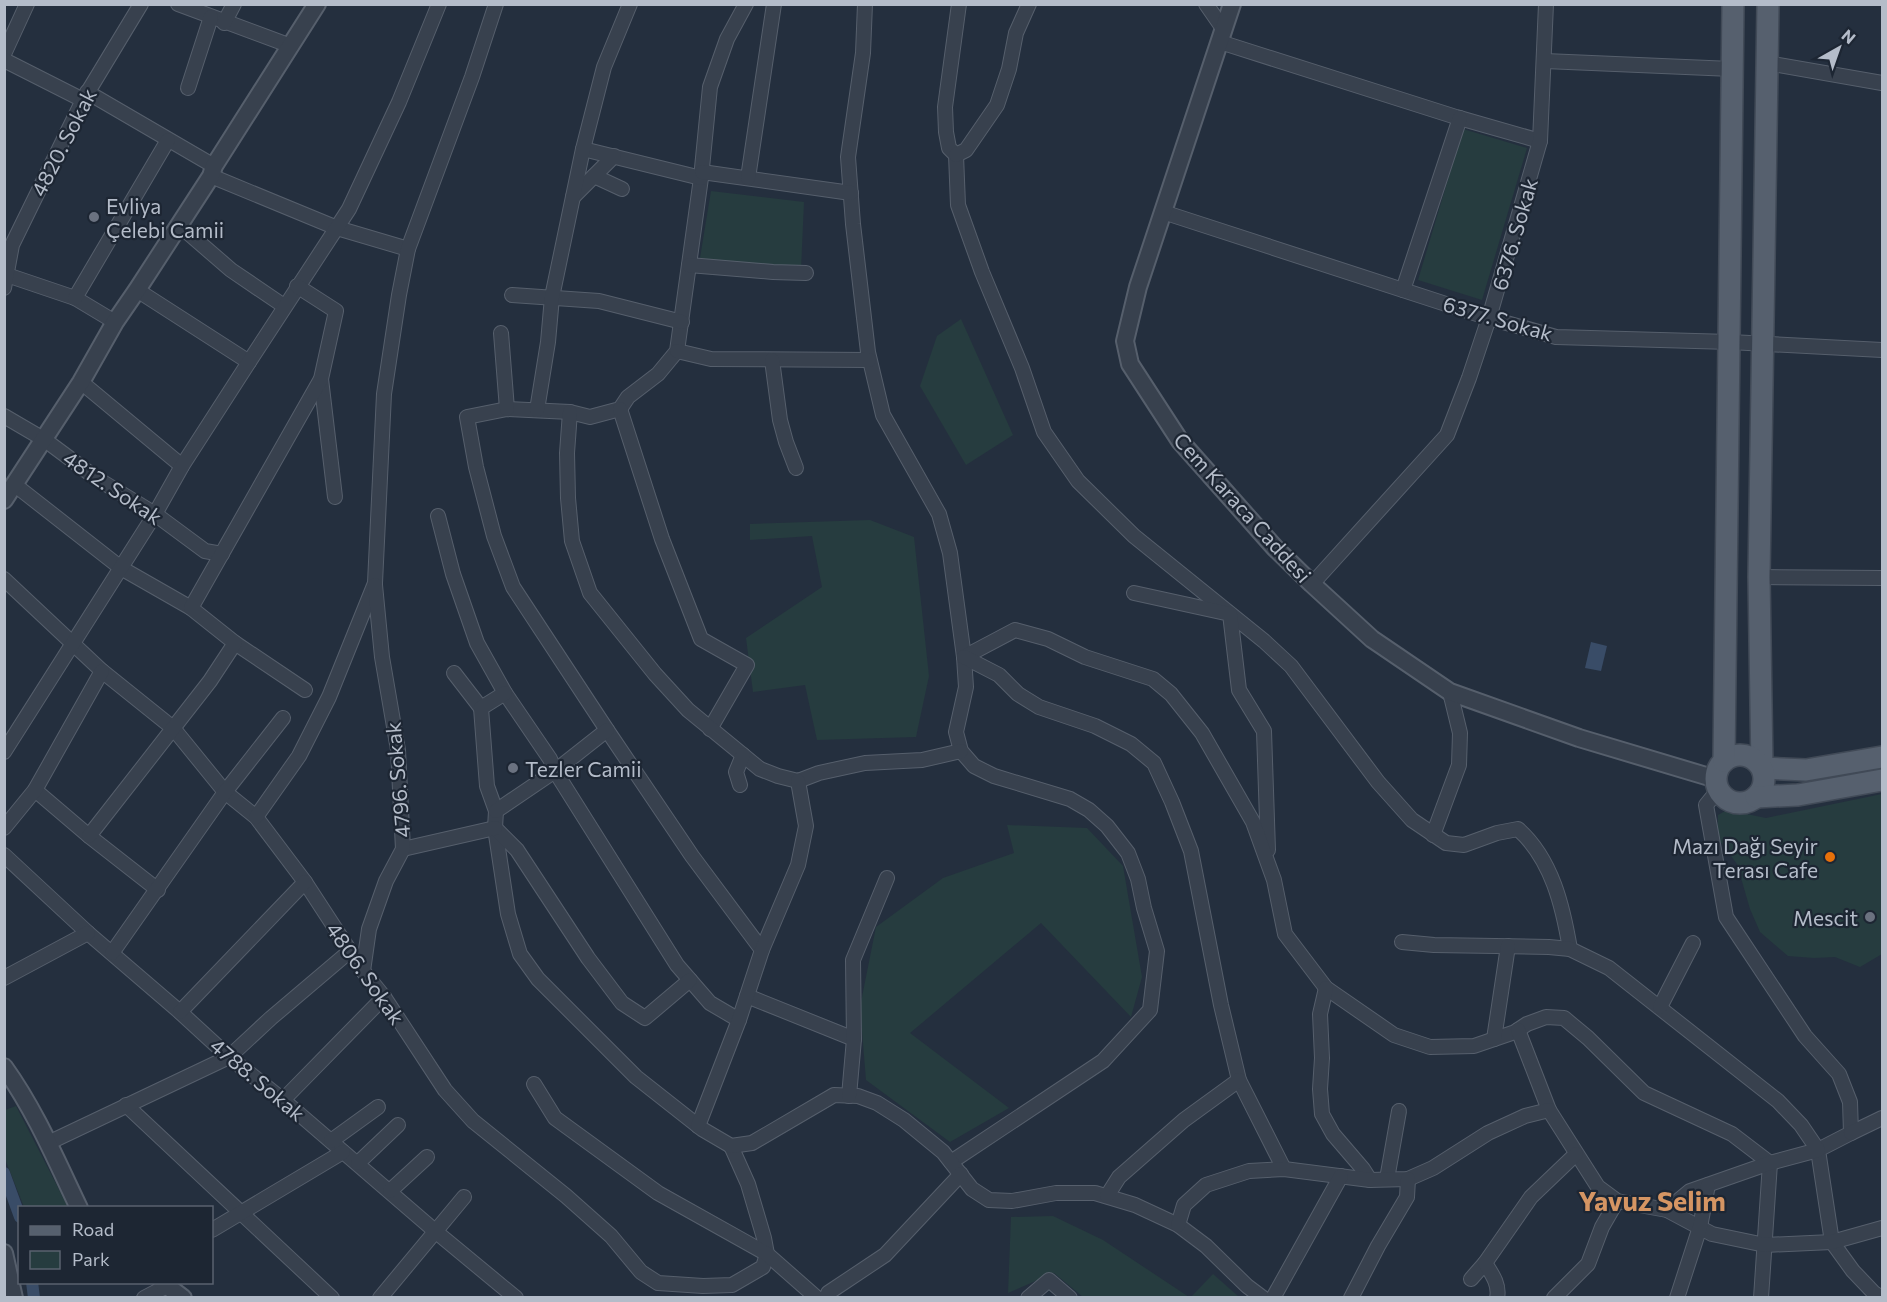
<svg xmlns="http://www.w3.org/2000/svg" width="1887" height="1302" font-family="Commissioner,sans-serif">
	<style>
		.green { fill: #263c3f }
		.water { fill: #394c67 }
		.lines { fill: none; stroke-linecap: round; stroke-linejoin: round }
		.canal { stroke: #394c67; stroke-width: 12 }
		.minor-casing { stroke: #565f6c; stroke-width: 16 }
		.tertiary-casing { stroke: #565f6c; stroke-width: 20 }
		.primary-casing { stroke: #414a57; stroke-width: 24 }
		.minor { stroke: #38414e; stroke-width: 14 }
		.tertiary { stroke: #38414e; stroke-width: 16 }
		.primary { stroke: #56606e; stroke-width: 21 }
		.worship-dot { fill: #6b7280; stroke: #1d2633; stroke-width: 2 }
		.food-dot { fill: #e8710a; stroke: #1d2633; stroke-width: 2 }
		.labels { text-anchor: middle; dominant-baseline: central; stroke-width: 4.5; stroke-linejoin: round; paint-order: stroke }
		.street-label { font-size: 21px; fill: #b4bcc9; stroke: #1d2633 }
		.poi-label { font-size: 21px; fill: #b4bcc9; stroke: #1d2633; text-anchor: start }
		.district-label { font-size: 27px; font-weight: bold; fill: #d59563; stroke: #1d2633 }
	</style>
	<rect width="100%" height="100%" fill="#242f3e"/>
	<g class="green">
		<path d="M1463,129l64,19 -45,152 -64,-20z"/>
		<path d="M711,191l93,11 -3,68 -102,-6z"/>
		<path d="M961,319l52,116 -47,30 -46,-79 17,-50z"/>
		<path d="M870,520l44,17 15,139 -13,61 -99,3 -12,-55 -52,7 -7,-54 76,-51 -10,-51 -62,4v-16z"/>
		<path d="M1882,794v160l-22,13 -25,-10 -21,1 -26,-2 -28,-24 -10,-23 -13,-45 -20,-27 1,-22 9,-5 39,8z"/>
		<path d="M1007,825l80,3 36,38 19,111 -11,40 -90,-94 -131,110 99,75 -59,34 -84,-62 -6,-73 16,-80 67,-49 71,-25z"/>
		<path d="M16,1106l52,101h-44l-19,-48v-49z"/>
		<path d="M1053,1216l50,24 86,57h-106l-29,-24 -46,20 3,-76z"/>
		<path d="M1213,1274l26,23h-48z"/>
	</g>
	<path class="water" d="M1591,642l16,4 -6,25 -16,-3z"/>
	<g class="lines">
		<g class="canal">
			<path d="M4,1173l16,44"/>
			<path d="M32,1282l2,16"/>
		</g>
		<defs>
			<g id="minor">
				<path d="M178,4l113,42"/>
				<path d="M746,4l-19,35 -17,48 -9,91 -24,173 -19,23 -30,23 -8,12 -30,8 -20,-5 -63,-3 -40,8 9,50 18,69 19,51 94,143 85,126 70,94"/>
				<path d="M865,4l-2,49 -15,104 5,67 15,128 15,63 56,99 11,39 14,104 2,30 -10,45 5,19 13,15 20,10 76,23 19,11 18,16 21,27 10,26 6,29 13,43 -7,59 -47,51 -152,101"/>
				<path d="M959,4l-14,103 1,25 3,16 7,7 2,50 24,67 40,96 22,64 34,49 56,55 130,105 27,25 87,116 34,38 34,23 18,2 33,-12 21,-4c34,30 45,78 52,120"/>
				<path d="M1206,4l18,26"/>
				<path d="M224,23l10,-19"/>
				<path d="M1220,42l236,75 84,24"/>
				<path d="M4,54l23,-50"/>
				<path d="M4,60l79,40"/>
				<path d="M1545,61l187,8"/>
				<path d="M1767,63l115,20"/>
				<path d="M188,88l23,-71"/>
				<path d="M87,92l127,74"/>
				<path d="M583,149l118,29"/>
				<path d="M956,155l10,-5 31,-45 12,-36 7,-36 13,-29"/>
				<path d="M702,172l149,21"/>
				<path d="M211,176l126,52 71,21"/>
				<path d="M594,176l28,13"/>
				<path d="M748,178l26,-174"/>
				<path d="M573,197l41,-41"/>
				<path d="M1163,212l326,106 67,19 174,5 152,8"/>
				<path d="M179,225l52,45 53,36"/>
				<path d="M689,265l84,7 33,1"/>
				<path d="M4,274l71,24 40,24"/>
				<path d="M4,288l8,-43 71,-145 58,-96"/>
				<path d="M137,290l112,72"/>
				<path d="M1403,290l57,-172"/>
				<path d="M512,295l87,6 83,21"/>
				<path d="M75,298l93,-158"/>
				<path d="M501,333l6,76"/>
				<path d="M677,351l34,8 158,1"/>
				<path d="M772,360l8,60 6,22 10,26"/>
				<path d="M321,379l14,118"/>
				<path d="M81,382l101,84"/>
				<path d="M620,409l42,130 39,100 46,26 -37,64"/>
				<path d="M537,410l11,-68 4,-45 31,-148 21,-82 26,-63"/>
				<path d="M570,412l-3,41 1,45 4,43 18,52 65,81 33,36 72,59 18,7 20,5 21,-8 46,-10 57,-3 39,-9"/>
				<path d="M4,416l41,24 51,38 59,36 50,37 17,3"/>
				<path d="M15,485l106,83 70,40"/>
				<path d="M438,516l15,58 24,69 28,50 45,66 5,12 122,194 33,38 29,17"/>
				<path d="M1759,577l123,1"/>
				<path d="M4,579l98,92 71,57 52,64 31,25 49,65 58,89 21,26 61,93 28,31 93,75 45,40 30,36 17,11 45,3 29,-1 31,-18 4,-13 -3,-16 -16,-54 -17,-38"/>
				<path d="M1312,584l135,-149 22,-57 20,-60 51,-177 6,-137"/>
				<path d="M1134,593l96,21 9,76 25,41 4,119"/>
				<path d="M235,643l70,47"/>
				<path d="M964,657l51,-27 33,9 37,18 68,22 18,15 31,39 51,89 21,58 11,54 41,54 68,47 36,12 44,-1 41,-14 12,-8 19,-7 18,1 24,20 56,55 88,41 38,29 -9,135"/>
				<path d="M964,657l35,18 19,19 21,13 56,19 36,18 23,19 18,39 19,49 30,154 18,75 45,89"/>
				<path d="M454,673l27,35"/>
				<path d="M505,693l-24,15 6,78 9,25 -1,17 13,86 12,40 18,25 98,98 66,52 29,17 21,-3 82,-48 24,1 19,7 27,17 39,32 29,37 17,11 23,1 44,-8h39l40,12 43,20 28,21 41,40 16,12"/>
				<path d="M4,752l151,-238 27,-48 67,-104 100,-153 50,-107 40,-98"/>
				<path d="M740,785l-4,-13 7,-17"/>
				<path d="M1719,789l-13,16 20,112 79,119 34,38 11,28 1,31 -33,17 14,92 21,29 21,22 8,5"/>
				<path d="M35,790l54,46 69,54"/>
				<path d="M496,811l59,-40 52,-41"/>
				<path d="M256,817l43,-61 30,-59 46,-114 9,-189 15,-99 9,-46 64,-172 24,-73"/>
				<path d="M4,828l31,-38 67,-119"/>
				<path d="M495,828l22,22 71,108 34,45 23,15 45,-38"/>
				<path d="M1433,835l26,-70 1,-32 -10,-41"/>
				<path d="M89,836l121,-155 25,-38 -44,-35 130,-229 15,-68 -39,-25"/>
				<path d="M403,849l92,-21"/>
				<path d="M4,855l84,78 92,79 49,45 54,43 152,131 81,67"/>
				<path d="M1402,942l32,3 115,2 21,2 39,19 169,133 23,24 17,25 -48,13 -80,28 -23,19"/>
				<path d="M112,953l113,-161 58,-74"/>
				<path d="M363,971l6,-42 17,-48 17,-32 -5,-99 -16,-93 -7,-72"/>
				<path d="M4,978l84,-45"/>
				<path d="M1326,988l-6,26 2,44 -2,31 2,25 11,20 30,35 7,11"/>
				<path d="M747,996l107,43"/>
				<path d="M1660,1007l33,-64"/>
				<path d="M180,1012l125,-130"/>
				<path d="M1518,1030l31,80"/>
				<path d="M1494,1039l14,-93"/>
				<path d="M534,1084l21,34 103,75 109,61 50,44"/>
				<path d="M849,1096l5,-57 -1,-79 34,-82"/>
				<path d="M283,1100l101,-103"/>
				<path d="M126,1105l206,193"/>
				<path d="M698,1126l41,-106 23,-70 36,-85 8,-39 -8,-45"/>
				<path d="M1851,1133l31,-15"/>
				<path d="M331,1141l47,-34"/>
				<path d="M48,1143l181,-86 42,-39 79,-67"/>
				<path d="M358,1163l40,-38"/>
				<path d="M1387,1179l12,-68"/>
				<path d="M390,1191l37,-34"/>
				<path d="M1107,1196l12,-19 65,-57 55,-40"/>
				<path d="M1178,1225l6,-20 22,-20 43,-14 35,-2 86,11 38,-1 25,-11 55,-35 37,-17 24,-6 49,77 19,14 50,9 45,24 53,11 67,-3 50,-14"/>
				<path d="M212,1230l131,-78"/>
				<path d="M1471,1279l14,-16"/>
				<path d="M144,1298l23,-12"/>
				<path d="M380,1298l84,-101"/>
				<path d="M827,1298l1,-5 57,-38 76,-81"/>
				<path d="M1028,1298l21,-18 21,18"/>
				<path d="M1273,1298l68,-122"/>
				<path d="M1351,1298l27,-52 29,-49 1,-18"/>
				<path d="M1497,1298c3,-13 -5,-24 -12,-35l46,-66 45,-43"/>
				<path d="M1554,1298l34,-34 14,-37 15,-26"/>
				<path d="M1677,1298l23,-71 8,-42"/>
			</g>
			<g id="tertiary">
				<path d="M1232,4l-94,283 -13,54 5,23 50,77 95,107 37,36 60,55 78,53 129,46 137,41"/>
				<path d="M4,500l77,-118 34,-60 22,-32 74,-114 3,-10 103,-162"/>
				<path d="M4,1067c31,43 52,93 75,141"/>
				<path d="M4,1253l10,45"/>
				<path d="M162,1282l21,16"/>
			</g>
			<g id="primary">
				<path d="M1768,4l-9,573 3,191 44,2 76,-13"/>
				<circle cx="1740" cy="779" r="24"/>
				<path d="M1724,761l9,-757"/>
				<path d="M1756,797l42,-2 84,-15"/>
			</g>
		</defs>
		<use href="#minor" class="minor-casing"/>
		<use href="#tertiary" class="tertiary-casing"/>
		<use href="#primary" class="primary-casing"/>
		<use href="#minor" class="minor"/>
		<use href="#tertiary" class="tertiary"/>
		<use href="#primary" class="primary"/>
	</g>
	<g class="worship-dot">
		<circle cx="94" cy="217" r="6"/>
		<circle cx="513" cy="768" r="6"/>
		<circle cx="1870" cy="917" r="6"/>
	</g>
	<circle class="food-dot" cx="1830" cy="857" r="6"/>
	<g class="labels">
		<g class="street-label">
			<text transform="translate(63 142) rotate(-63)">4820. Sokak</text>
			<text transform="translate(1514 234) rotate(-74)">6376. Sokak</text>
			<text transform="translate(1498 318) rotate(16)">6377. Sokak</text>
			<text transform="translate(113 487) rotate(34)">4812. Sokak</text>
			<text transform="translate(1243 507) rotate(48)">Cem Karaca Caddesi</text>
			<text transform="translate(397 780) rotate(-95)">4796. Sokak</text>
			<text transform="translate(366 973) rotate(55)">4806. Sokak</text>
			<text transform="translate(258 1079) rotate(40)">4788. Sokak</text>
		</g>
		<g class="poi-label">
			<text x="106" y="205">Evliya<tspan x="106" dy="24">Çelebi Camii</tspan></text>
			<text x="525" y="768">Tezler Camii</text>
			<text x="1818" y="845" text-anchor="end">Mazı Dağı Seyir<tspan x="1818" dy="24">Terası Cafe</tspan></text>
			<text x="1858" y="917" text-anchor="end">Mescit</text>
		</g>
		<g class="district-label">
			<text x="1652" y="1200">Yavuz Selim</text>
		</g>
	</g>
	<rect width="1887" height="1302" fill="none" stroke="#b4bcc9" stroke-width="12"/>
	<rect x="18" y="1206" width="195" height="78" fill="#1d2633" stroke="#59626f" stroke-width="1.5"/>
	<rect x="30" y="1226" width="30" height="9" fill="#56606e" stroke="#59626f" stroke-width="1.5"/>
	<text x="72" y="1236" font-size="18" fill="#b4bcc9">Road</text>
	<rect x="30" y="1251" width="30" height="18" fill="#263c3f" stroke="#59626f" stroke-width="1.5"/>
	<text x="72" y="1266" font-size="18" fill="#b4bcc9">Park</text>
	<g transform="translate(1839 48) rotate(40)" stroke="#1d2633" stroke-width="4.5" paint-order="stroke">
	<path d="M0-4.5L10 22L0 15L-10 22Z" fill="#b4bcc9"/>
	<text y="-9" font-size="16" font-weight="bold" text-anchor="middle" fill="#b4bcc9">N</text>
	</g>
</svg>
